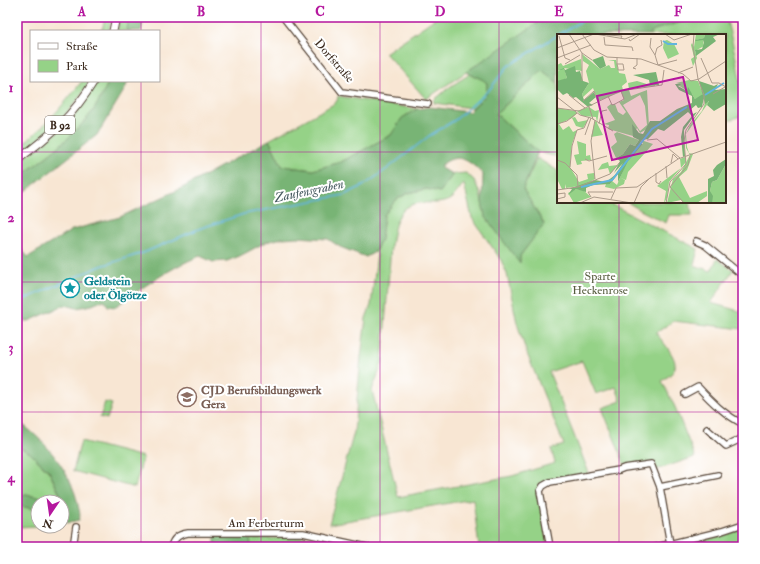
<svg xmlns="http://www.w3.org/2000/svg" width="760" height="564" font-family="'IM FELL Double Pica',serif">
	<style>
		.green { fill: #95d287; stroke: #687e52; fill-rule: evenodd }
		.forest { fill: #78b474; stroke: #5a6f49 }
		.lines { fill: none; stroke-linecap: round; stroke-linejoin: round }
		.stream { stroke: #61b5dd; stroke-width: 1.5 }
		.minor-casing { stroke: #574639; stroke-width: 8 }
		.major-casing { stroke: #574639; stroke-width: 9 }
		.minor { stroke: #fff; stroke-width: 5.5 }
		.major { stroke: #fff; stroke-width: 7 }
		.grid { fill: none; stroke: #b5179e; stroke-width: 1; stroke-opacity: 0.55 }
		.labels { text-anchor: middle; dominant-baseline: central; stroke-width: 4; stroke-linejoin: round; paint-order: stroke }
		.shield { fill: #fff; stroke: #766a62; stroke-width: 1 }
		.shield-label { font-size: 11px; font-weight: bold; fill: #3b2a1e }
		.street-label { font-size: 12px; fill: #3b2a1e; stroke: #fff }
		.park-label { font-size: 12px; fill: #565c3e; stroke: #fff }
		.culture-label { font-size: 12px; font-weight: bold; fill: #0d838f; stroke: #fff; text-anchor: start }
		.education-label { font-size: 12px; font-weight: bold; fill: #785e54; stroke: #fff; text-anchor: start }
		.water-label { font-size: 13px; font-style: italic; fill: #485b61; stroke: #fff }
		.inset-river { fill: none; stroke: #61b5dd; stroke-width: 2 }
		.inset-road { fill: none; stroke: #ac9b8b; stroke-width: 1 }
		.view { fill: #b5179e; fill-opacity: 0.15; stroke: #b5179e; stroke-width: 2 }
		.inset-edge { fill: none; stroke: #3b2a1e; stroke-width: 2 }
		.neatline { fill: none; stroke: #b5179e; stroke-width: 1.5 }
		.grid-label { font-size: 13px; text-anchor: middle; font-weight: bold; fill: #b5179e }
	</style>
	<rect width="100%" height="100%" fill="#fff"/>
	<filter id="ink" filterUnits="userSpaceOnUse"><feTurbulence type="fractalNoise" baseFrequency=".025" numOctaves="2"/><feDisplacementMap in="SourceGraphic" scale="8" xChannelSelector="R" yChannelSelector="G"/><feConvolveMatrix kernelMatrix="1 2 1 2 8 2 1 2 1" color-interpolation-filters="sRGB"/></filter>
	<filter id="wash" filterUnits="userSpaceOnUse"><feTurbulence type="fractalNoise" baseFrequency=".012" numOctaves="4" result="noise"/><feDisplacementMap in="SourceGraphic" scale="16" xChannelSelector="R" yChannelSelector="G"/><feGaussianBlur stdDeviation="0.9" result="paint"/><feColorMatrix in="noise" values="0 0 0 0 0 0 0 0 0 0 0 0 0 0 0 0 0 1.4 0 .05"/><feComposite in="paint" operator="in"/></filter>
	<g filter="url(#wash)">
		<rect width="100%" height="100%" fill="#f8e6d3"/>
		<g class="green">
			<path d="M105,17h6l-2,14h-7z"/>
			<path d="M120,17h9l-2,14h-10z"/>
			<path d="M437,17h111l-122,82 -41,-46z"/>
			<path d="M698,17h28c8,32 17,66 17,98l-18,7v-87h-77l6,-5z"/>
			<path d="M542,70l16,13v74l-20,-5 -42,-38z"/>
			<path d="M470,74l14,6 3,3 -1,12 -14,13 -38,-5v-3l17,-14z"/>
			<path d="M82,81h8c-20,34 -43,52 -73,76v-8c25,-20 46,-43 65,-68z"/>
			<path d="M97,81h12c-5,10 -10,21 -16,30 -21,27 -48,48 -76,67v-15c20,-14 41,-29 57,-48 9,-11 16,-22 23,-34z"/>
			<path d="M338,96l79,13 -15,9 -11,17 -50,27 -28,8 -31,-4 -13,-26 63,-35 5,-4z"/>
			<path d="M537,158l21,13v31h49l91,47 -4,16 17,6 6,-12 16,11 -22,33 32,9v17l-70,-8 -17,12c6,8 24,27 18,37 -2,4 -8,8 -12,11l13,26 20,50 -39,13 -2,-8 -26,4 -4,-3 -22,-55 19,-7 -5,-14 -20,7 -14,-33 -33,11 40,101 -44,8 -5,3 -2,5 10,58h-69l-6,-48 -144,25 25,-92 7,-75 5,-39 5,-13 6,-51 -2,-2 6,-13 3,-24 12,-15 12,-7 19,-4 13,3 13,-18 13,-1 8,7 6,13 5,23 35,47v-7l24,-32 -21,-35zM464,184l8,34 29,42 6,14 10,49 9,28 38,94 -13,4 4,14 -43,13 -114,21 -26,-107 10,-26 9,-118c3,-18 5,-40 28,-43 10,-1 20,2 30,-3 6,-3 10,-12 15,-16z"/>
			<path d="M627,202h63l2,13h-23l-3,8 -24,-12z"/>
			<path d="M105,402l7,2 -5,15 -7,-2z"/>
			<path d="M81,441l62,16 -8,31 -62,-17z"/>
			<path d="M17,446l13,7 19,19 13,27h-11l-32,-5 1,12 18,4v16l-21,1z"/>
			<path d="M743,528v19h-67l49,-12z"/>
			<path d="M310,537l48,10h-107l-1,-8z"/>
		</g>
		<g class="forest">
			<path d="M129,17h15l-3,14h-14z"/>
			<path d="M546,17h152l-44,13 -6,5h-90v48l-16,-13 -46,44 42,38 -15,37 21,35 -24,32v8l-35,-48 -3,-14 1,-28c-15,-14 -25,-23 -43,-8l2,3 11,5 -13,18 -13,-3 -19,4 -12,7 -12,15 -3,24 -6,13 -9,5 -26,-10 -12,-8 -31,-2 -15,1 -16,4 -26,14 -13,5 -14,1 -13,-6c-31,12 -58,32 -85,51l-7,-1 -4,-6 -12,5 -15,3 -12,-3 -36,16h-12v-77l11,13 44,-27 48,-13 62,-29 87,-48 13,26 31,4 28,-8 50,-27 11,-17 15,-9 13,-2 39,5 17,-17 1,-12c-5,-5 -14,-7 -21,-11z"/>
			<path d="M109,81h19l-3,8 -28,46 -80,63v-20c28,-19 55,-40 76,-67 6,-9 11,-20 16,-30z"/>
			<path d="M17,421c27,17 55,52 61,84 1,5 3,10 1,15l-13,3 -2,-11h-2v-10h-24v8l-18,-4 -1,-12 32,5 11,-1 -13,-27 -19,-18 -13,-7z"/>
			<path d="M215,536l35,3 1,8h-36z"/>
		</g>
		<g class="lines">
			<g class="stream">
				<path d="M558,35l30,-18"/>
				<path d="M25,299l76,-33 42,-13 58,-25 43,-14 100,-19 19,-9 24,-17 42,-33 26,-16 34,-30 19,-24 50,-31"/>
			</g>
		</g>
	</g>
	<g filter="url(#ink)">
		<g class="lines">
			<defs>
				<g id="minor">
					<path d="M283,17l59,75 86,12"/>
					<path d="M696,241l9,4 38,31"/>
					<path d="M685,394l13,-7c14,15 27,28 45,37"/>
					<path d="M707,429l19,17 17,-8"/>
					<path d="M660,487l58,-12"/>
					<path d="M73,547l3,-20"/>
					<path d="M171,547c2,-9 8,-13 17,-14h115l64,14"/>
					<path d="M550,547l-10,-56 3,-5 7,-4 69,-12 5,-2 27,-4 9,23 10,57"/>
					<path d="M657,547l65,-16 21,-7"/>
				</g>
				<g id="major">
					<path d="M113,31l3,-14"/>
					<path d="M17,160c33,-24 56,-44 77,-79"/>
				</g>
			</defs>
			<use href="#minor" class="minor-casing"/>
			<use href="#major" class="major-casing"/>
			<use href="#minor" class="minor"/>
			<use href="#major" class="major"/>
		</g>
	</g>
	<path class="grid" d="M141,17v14M261,17v530M380,17v530M499,17v530M619,17v18M141,81v466M17,152h541M725,152h18M619,202v345M17,282h726M17,412h726"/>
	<defs>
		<symbol id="sight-ring" viewBox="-11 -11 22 22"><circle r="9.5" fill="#fff" stroke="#0f9aa8" stroke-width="1.5"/><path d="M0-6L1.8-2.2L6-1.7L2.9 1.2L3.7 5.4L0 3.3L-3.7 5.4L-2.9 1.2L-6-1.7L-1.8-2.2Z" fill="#0f9aa8"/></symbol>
		<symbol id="school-ring" viewBox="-11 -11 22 22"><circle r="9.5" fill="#fff" stroke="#8d6e63" stroke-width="1.5"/><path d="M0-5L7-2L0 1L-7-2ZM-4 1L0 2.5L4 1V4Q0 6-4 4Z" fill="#8d6e63"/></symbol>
	</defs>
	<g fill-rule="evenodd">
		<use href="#sight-ring" x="59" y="277" width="22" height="22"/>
		<use href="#school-ring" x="176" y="386" width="22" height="22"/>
	</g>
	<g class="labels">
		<rect class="shield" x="45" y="116" width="30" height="18" rx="3"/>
		<g class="shield-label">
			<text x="60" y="125">B 92</text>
		</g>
		<g class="street-label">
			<text transform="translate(334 61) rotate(49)">Dorfstraße</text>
			<text x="266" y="523">Am Ferberturm</text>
		</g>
		<g class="park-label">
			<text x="600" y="276">Sparte<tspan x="600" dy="14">Heckenrose</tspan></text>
		</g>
		<g class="culture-label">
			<text x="84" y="281">Geldstein<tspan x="84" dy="14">oder Ölgötze</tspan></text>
		</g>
		<g class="education-label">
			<text x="201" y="390">CJD Berufsbildungswerk<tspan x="201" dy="14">Gera</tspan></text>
		</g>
		<g class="water-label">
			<text transform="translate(309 191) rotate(-12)">Zaufensgraben</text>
		</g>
	</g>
	<g transform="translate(557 34)">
		<rect width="169" height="169" fill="#f8e6d3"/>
		<path d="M139,0h9l-1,4 -8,2h7l1,6 -9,5 2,7 -4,8 -2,-7 3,-2 -3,-12 1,-2 2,4zM110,6l7,4 5,10 -11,5 -5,-11 1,-7zM25,20l18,15 9,-4 2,3h4l-1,-7 -6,-1h8l3,13 6,1 2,8 -5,4 1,4h6l2,6 16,-6 2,36 -2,3 -7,4 -3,-5 -4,8 -25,-7 1,-4 -5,-1 11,-4 -8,-13 4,-3h4l3,8 5,3 3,-3 -7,-10 5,-2 -3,-8 -23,9 -5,-13 -10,9 -1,-3 7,-11 -3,-12 3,-6 -6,-4zM83,61l5,11 2,19 -7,6 -17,-26zM24,25l1,12 -18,-3 3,10 -9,4 -1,-10 3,-2 -3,1v-6l4,-2 2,3zM132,46l9,1 5,13 -3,4 -5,1 -3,-5 -14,-9h4l-6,-2zM80,47l13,4 5,-1v2l-26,3 -1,-6zM149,67l3,1 -23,32 1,13 2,6 4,1 -6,16 -8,7 11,21 17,-7v5l-10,7h-13l-3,-3 -14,3 6,-24 8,-7 9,-17 -4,-7 -1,-12 5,-11 12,-14zM32,73l6,4 4,-1 -2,13 6,12 -12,2 4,-16 2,1 -1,-5 -14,-1 -5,-5zM0,74l18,3 2,2 -5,5 3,-1 3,5 10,-2 -5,8 -7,-2 -4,-8 -13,6 4,6 6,-4 4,6 4,-2 -5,14 -2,23 9,15 9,-3 -1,-5 7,-1 1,6 -10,6 -19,3 -1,-4v5h-3l-5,-10zM60,98l22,8 -4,6 -5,-2 -7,10 -7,4 -5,-11 6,-5 -3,-8zM84,106l12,4 -25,28 -2,8 -5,-2 4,2 -1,4 -10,5 -9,-2 1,-3h4l2,-3 5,4 10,-24 16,-17zM20,107l9,3v12l4,-1 1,5 -10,1 1,3 -5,1 -3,-10 5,-1zM128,123l1,5 -17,20 -2,16 -3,5 2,-12 -9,-5 24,-18 -1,-9zM51,128l1,4 9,-1 -8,9 -2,-6 -10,2 4,-6zM169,130v39h-14l-2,-12 2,-9 5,-2zM19,155l7,1 8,7 -17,6 -6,-10z" fill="#95d287" fill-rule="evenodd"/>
		<path d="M148,0h15l-7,3 3,4 -20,15 -1,-6 7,-1 2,-6 -1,-3 -7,1 -1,-1 9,-2zM46,22l3,10 -6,3 -8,-9zM18,32l1,6 4,-1 3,10 6,2 -7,11 2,6 10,-8 2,5 -7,6 4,2 -5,2 -12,-10 -3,1 -6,-5 -4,2 -6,-6v-8l10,-3 -3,-9 -7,2 7,-3 1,2zM99,38l3,13h-9l-1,-5 -16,-5zM142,47l15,5 4,-2 -3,6 11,-1v15l-12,7 -7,-6 2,-4 -4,3zM118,50h7l-4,2 9,5 1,-4 7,12 8,-5 1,3 -2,10 -4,1 -2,-3 -6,5 3,4 4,-2 -13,18 1,26 -2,1 -2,-20 2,-10 9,-11 -4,-4 -24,19 -6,-2 -10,10 -6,1 -2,3 3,1 -15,17 -10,21v-8l-8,10 -17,1 -7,3v4l-10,-3 -8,6 4,-6h-4l27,-9 11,2 9,-7 8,-12 -9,10 6,-12 -4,-3 7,-4 7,-10 5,2 4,-6 -6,-3 -1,-13 7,9 4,1 7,-13h10l17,-12 15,-6v-7l-13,-6zM169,125v5l-9,16 -5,2 -2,9 3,5 -1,7h-4v-24l6,-3 -1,-6 4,-5z" fill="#78b474"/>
		<path class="inset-river" d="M106,7l5,3h9M148,61l19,-12M24,153l31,-7 40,-51 35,-22"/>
		<path class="inset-road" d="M12,0l13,19v28M25,0l12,16 13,7 34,2 42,15 8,7 8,-2 27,-18M38,0l30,5 12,-5M108,0l9,6 18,-6M50,1l15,1 -1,2M2,2l6,22 5,2M47,3l1,8 27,2 1,4M94,4l-1,9 5,8M72,5l1,2 10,-7M0,14l37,-14M25,19l10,7M60,23v7l1,4v2h6l-1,-6h-6M0,24l34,-13M144,24l11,25h7l7,4M8,30l15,-9M101,31l-3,-10 2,-7 5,-3 -1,-5M101,31l19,-5M79,35l-3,-1 4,-3v-7M121,39l15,-6M156,60l12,-7M12,61l16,13M51,62l4,9 3,-1 9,-5 -3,-8M0,63l23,18 11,3 22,13M26,67l11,-10 4,11M32,73l4,12M0,74l22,3 41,-20 42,-6 2,-15M38,86l-4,21 4,38M0,90l10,-3 10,-8M42,90l3,-13 5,-1M28,101l6,-17M90,106l10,-1 23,19M28,125l4,2 18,-5M0,126l8,3 12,12 1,12M114,129l2,-9 5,5M109,132l1,12M13,133l2,-21 5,-16 7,-2 5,-11M99,139v9l3,2 2,-3M0,156l21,-3 32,-13 10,-12M0,160l8,-1v4l-8,2M34,163l-3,-5h25M54,165l5,-11 21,-1 41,-28 48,-17M23,169l14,-6 38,6M77,169l7,-16 10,-10M109,169l4,-21 16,-18 -2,-23 2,-11 18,-26v-9l-6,-16 -5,-32 1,-13M127,169l-14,-16 18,-22 2,-9"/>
		<path class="view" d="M126,43l15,63 -86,20 -15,-64z"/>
		<rect width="169" height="169" class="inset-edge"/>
	</g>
	<rect width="760" height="564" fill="none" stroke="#fff" stroke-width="44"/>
	<rect x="30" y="30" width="130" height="52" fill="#ffffff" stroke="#b1aaa5"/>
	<rect x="38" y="43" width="20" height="6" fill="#ffffff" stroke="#b1aaa5"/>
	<text x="66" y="50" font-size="12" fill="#3b2a1e">Straße</text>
	<rect x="38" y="60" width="20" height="12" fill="#95d287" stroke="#b1aaa5"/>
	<text x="66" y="70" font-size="12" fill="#3b2a1e">Park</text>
	<g transform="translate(50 514) rotate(193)"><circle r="19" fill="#ffffff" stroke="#b1aaa5"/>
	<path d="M0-3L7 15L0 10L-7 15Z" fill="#b5179e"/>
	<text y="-6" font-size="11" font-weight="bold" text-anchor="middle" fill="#3b2a1e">N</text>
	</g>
	<rect x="22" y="22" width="716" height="520" class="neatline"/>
	<g class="grid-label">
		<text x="82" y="16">A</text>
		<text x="201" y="16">B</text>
		<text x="320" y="16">C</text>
		<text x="440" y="16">D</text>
		<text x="559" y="16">E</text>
		<text x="678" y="16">F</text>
		<text x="11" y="92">1</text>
		<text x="11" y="222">2</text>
		<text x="11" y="352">3</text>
		<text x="11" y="482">4</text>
	</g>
</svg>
